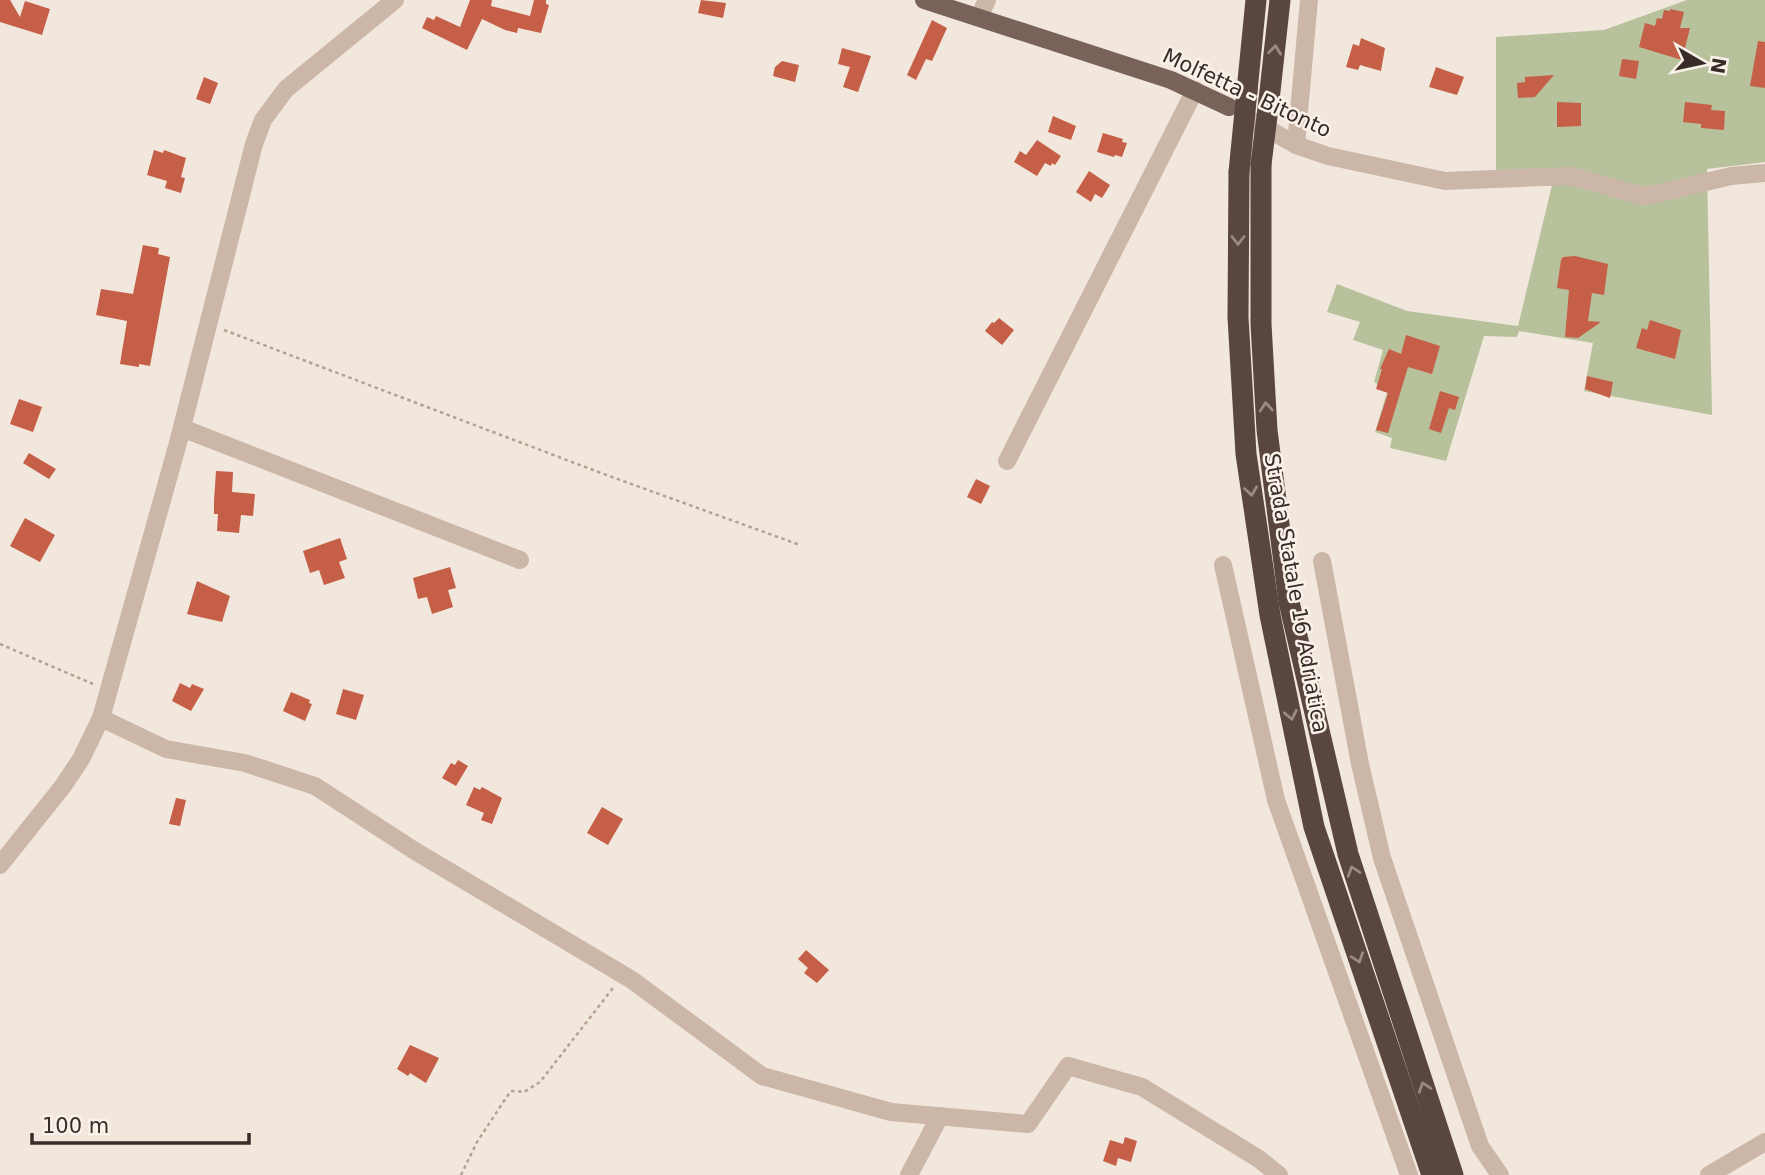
<svg xmlns="http://www.w3.org/2000/svg" width="1765" height="1175" font-family="'DejaVu Sans',sans-serif">
	<style>
		.green { fill: #b7c19c }
		.building { fill: #c65f47 }
		.lines { fill: none; stroke-linecap: round; stroke-linejoin: round }
		.path { stroke: #b6a092; stroke-width: 2.5; stroke-dasharray: 3.5 3.5; stroke-linecap: butt }
		.minor { stroke: #cbb6a8; stroke-width: 18 }
		.major { stroke: #796259; stroke-width: 18 }
		.highway { stroke: #58463f; stroke-width: 21 }
		.highway-bridge { stroke: #58463f; stroke-width: 21 }
		.oneway { stroke: #998a83 }
		.labels { text-anchor: middle; dominant-baseline: central; stroke-width: 5; stroke-linejoin: round; paint-order: stroke }
		.street-label { font-size: 21px; fill: #372c28; stroke: #faf1e9 }
	</style>
	<rect width="100%" height="100%" fill="#f2e7dc"/>
	<path class="green" d="M1687,0h78v162l-58,7 5,246 -128,-24 9,-48 -74,-12 -2,6 -33,-1 -38,125 -56,-13 2,-10 -17,-6 13,-43 -14,-7 9,-32 -30,-10 7,-18 -33,-10 10,-28 70,27 111,15 36,-149 -58,3v-143l108,-7z"/>
	<g class="building">
		<path d="M0,0h10l10,17 5,-16 25,8 -8,26 -42,-13z"/>
		<path d="M470,0h22l-1,6 39,10 4,-16h12v4l3,1 -8,28 -23,-5 -1,5 -12,-3 -23,-11 -15,31 -45,-22 5,-11 7,3 2,-4 24,11z"/>
		<path d="M701,0l25,3 -3,15 -25,-5z"/>
		<path d="M1670,9l14,3 -4,16h10l-8,32 -43,-13 6,-24 10,3 2,-8 5,1 2,-9 6,1z"/>
		<path d="M932,20l15,8 -15,33 -6,-2 -10,21 -9,-5z"/>
		<path d="M1361,38l24,10 -4,23 -21,-6 -2,5 -12,-3 7,-23 6,2z"/>
		<path d="M1758,41l7,1v46l-15,-2z"/>
		<path d="M842,48l29,8 -13,36 -15,-5 7,-20 -12,-3z"/>
		<path d="M1622,59l17,2 -3,18 -17,-3z"/>
		<path d="M782,61l17,4 -4,17 -22,-6 2,-9z"/>
		<path d="M1436,67l28,10 -7,18 -28,-8z"/>
		<path d="M1554,75l-19,22 -17,1 -1,-15 8,-1v-5z"/>
		<path d="M204,77l14,6 -8,21 -14,-5z"/>
		<path d="M1557,102l24,1v23l-24,1z"/>
		<path d="M1685,102l27,3 -1,5 14,1 -1,19 -23,-2v-4l-18,-2z"/>
		<path d="M1053,116l23,10 -5,14 -23,-8z"/>
		<path d="M1103,133l20,6 -1,3 5,1 -5,14 -7,-2 -1,2 -17,-5z"/>
		<path d="M1037,140l24,16 -6,9 -3,-2 -1,3 -6,-3 -8,13 -23,-14 6,-11 6,4z"/>
		<path d="M154,150l9,3 1,-3 22,8 -5,19 4,1 -4,15 -16,-5 2,-7 -20,-6z"/>
		<path d="M1089,171l21,14 -8,13 -7,-4 -4,8 -15,-10z"/>
		<path d="M143,245l16,3 -1,6 12,3 -20,109 -11,-2v3l-19,-3 7,-43 -31,-6 5,-26 32,5z"/>
		<path d="M1575,256l33,8 -4,31 -12,-2 -4,28 13,1 -23,16 -13,-1 4,-47 -12,-2 4,-28 2,-3z"/>
		<path d="M999,318l15,12 -12,15 -17,-14 7,-9 2,1z"/>
		<path d="M1650,320l31,10 -6,29 -39,-11 6,-20 5,2z"/>
		<path d="M1406,335l34,11 -8,28 -24,-7 -20,66 -12,-3 12,-37 -12,-4 6,-20h-2l9,-20 12,5z"/>
		<path d="M1587,376l26,6 -3,16 -25,-9z"/>
		<path d="M1440,391l19,6 -4,13 -6,-2 -8,25 -12,-4z"/>
		<path d="M19,399l23,8 -9,25 -23,-8z"/>
		<path d="M29,453l27,16 -7,10 -26,-16z"/>
		<path d="M216,471l17,1 -1,20 23,2 -2,22 -12,-1 -2,18 -22,-2 1,-17h-4v-13z"/>
		<path d="M976,479l14,7 -9,18 -14,-7z"/>
		<path d="M25,518l30,17 -15,27 -30,-16z"/>
		<path d="M340,538l7,21 -8,3 6,16 -21,7 -5,-15 -9,3 -7,-22z"/>
		<path d="M450,567l6,21 -8,2 5,17 -21,7 -5,-17 -9,2 -5,-21z"/>
		<path d="M197,581l33,15 -8,26 -35,-8z"/>
		<path d="M180,683l10,5 2,-4 12,5 -13,22 -19,-10z"/>
		<path d="M343,689l21,6 -8,25 -20,-6z"/>
		<path d="M291,692l19,8 -1,3 3,1 -7,17 -22,-10z"/>
		<path d="M458,760l10,6 -12,20 -14,-8 9,-15 4,2z"/>
		<path d="M474,787l6,3 2,-3 20,11 -10,26 -11,-4 3,-7 -18,-8z"/>
		<path d="M176,798l10,2 -6,26 -11,-2z"/>
		<path d="M602,807l21,12 -15,26 -21,-12z"/>
		<path d="M806,950l23,20 -12,13 -13,-10 4,-5 -10,-9z"/>
		<path d="M410,1045l29,13 -13,25 -16,-10 -2,3 -11,-7z"/>
		<path d="M1125,1137l12,4 -6,21 -13,-4 -2,8 -13,-5 7,-21 13,4z"/>
	</g>
	<g class="lines">
		<g class="path">
			<path d="M224,330l377,143 199,72"/>
			<path d="M0,644l93,40"/>
			<path d="M461,1175l16,-33 29,-44 5,-7 13,1 16,-10 73,-94"/>
		</g>
		<g class="minor">
			<path d="M395,0l-109,89 -23,31 -9,24 -76,299 -77,275 65,31 79,14 70,23 100,65 217,129 130,96 129,36 137,12 40,-58 74,21 117,72 20,16"/>
			<path d="M979,17l8,-17"/>
			<path d="M1256,122l40,23 32,11 117,25 126,-5 72,20 13,-2 75,-18 34,-3"/>
			<path d="M1296,145l13,-145"/>
			<path d="M182,428l338,132"/>
			<path d="M1007,461l188,-371"/>
			<path d="M1322,561l38,203 22,94 98,288 20,29"/>
			<path d="M1223,565l53,235 133,375"/>
			<path d="M0,865l63,-79 18,-27 20,-41"/>
			<path d="M909,1175l31,-59"/>
			<path d="M1709,1175l56,-33"/>
		</g>
		<path class="major" d="M924,0l247,80 58,27"/>
		<g class="highway">
			<path d="M1247,91l9,-91"/>
			<path d="M1269,100l11,-100"/>
			<path d="M1261,164v160l6,106 22,172 59,252 105,321"/>
			<path d="M1239,172l-1,145 8,137 24,161 44,212 118,348"/>
		</g>
		<g class="highway-bridge">
			<path d="M1261,164l8,-64"/>
			<path d="M1239,172l8,-81"/>
		</g>
	</g>
	<defs><path id="oneway-chevron" d="M-2-3.5L2.5 0L-2 3.5" fill="none" stroke-width="1.6" stroke-linecap="round" stroke-linejoin="round" transform="scale(1.75)"/></defs>
	<g class="oneway">
		<use href="#oneway-chevron" transform="translate(1275 50) rotate(-83)"/>
		<use href="#oneway-chevron" transform="translate(1238 240) rotate(90)"/>
		<use href="#oneway-chevron" transform="translate(1266 407) rotate(-94)"/>
		<use href="#oneway-chevron" transform="translate(1251 491) rotate(82)"/>
		<use href="#oneway-chevron" transform="translate(1291 715) rotate(78)"/>
		<use href="#oneway-chevron" transform="translate(1353 871) rotate(-108)"/>
		<use href="#oneway-chevron" transform="translate(1358 958) rotate(71)"/>
		<use href="#oneway-chevron" transform="translate(1424 1087) rotate(-108)"/>
	</g>
	<g class="labels">
		<g class="street-label">
			<text transform="translate(1247 93) rotate(25)">Molfetta - Bitonto</text>
			<text transform="translate(1296 593) rotate(80)">Strada Statale 16 Adriatica</text>
		</g>
	</g>
	<g transform="translate(1702 63) rotate(99)" stroke="#faf1e9" stroke-width="5" paint-order="stroke">
	<path d="M0-5L12 26L0 18L-12 26Z" fill="#372c28"/>
	<text y="-10" font-size="19" font-weight="bold" text-anchor="middle" fill="#372c28">N</text>
	</g>
	<path d="M32 1133v10h217v-10" fill="none" stroke="#372c28" stroke-width="3.5"/>
	<text x="42" y="1133" font-size="21" fill="#372c28" stroke="#faf1e9" stroke-width="5" paint-order="stroke">100 m</text>
</svg>
